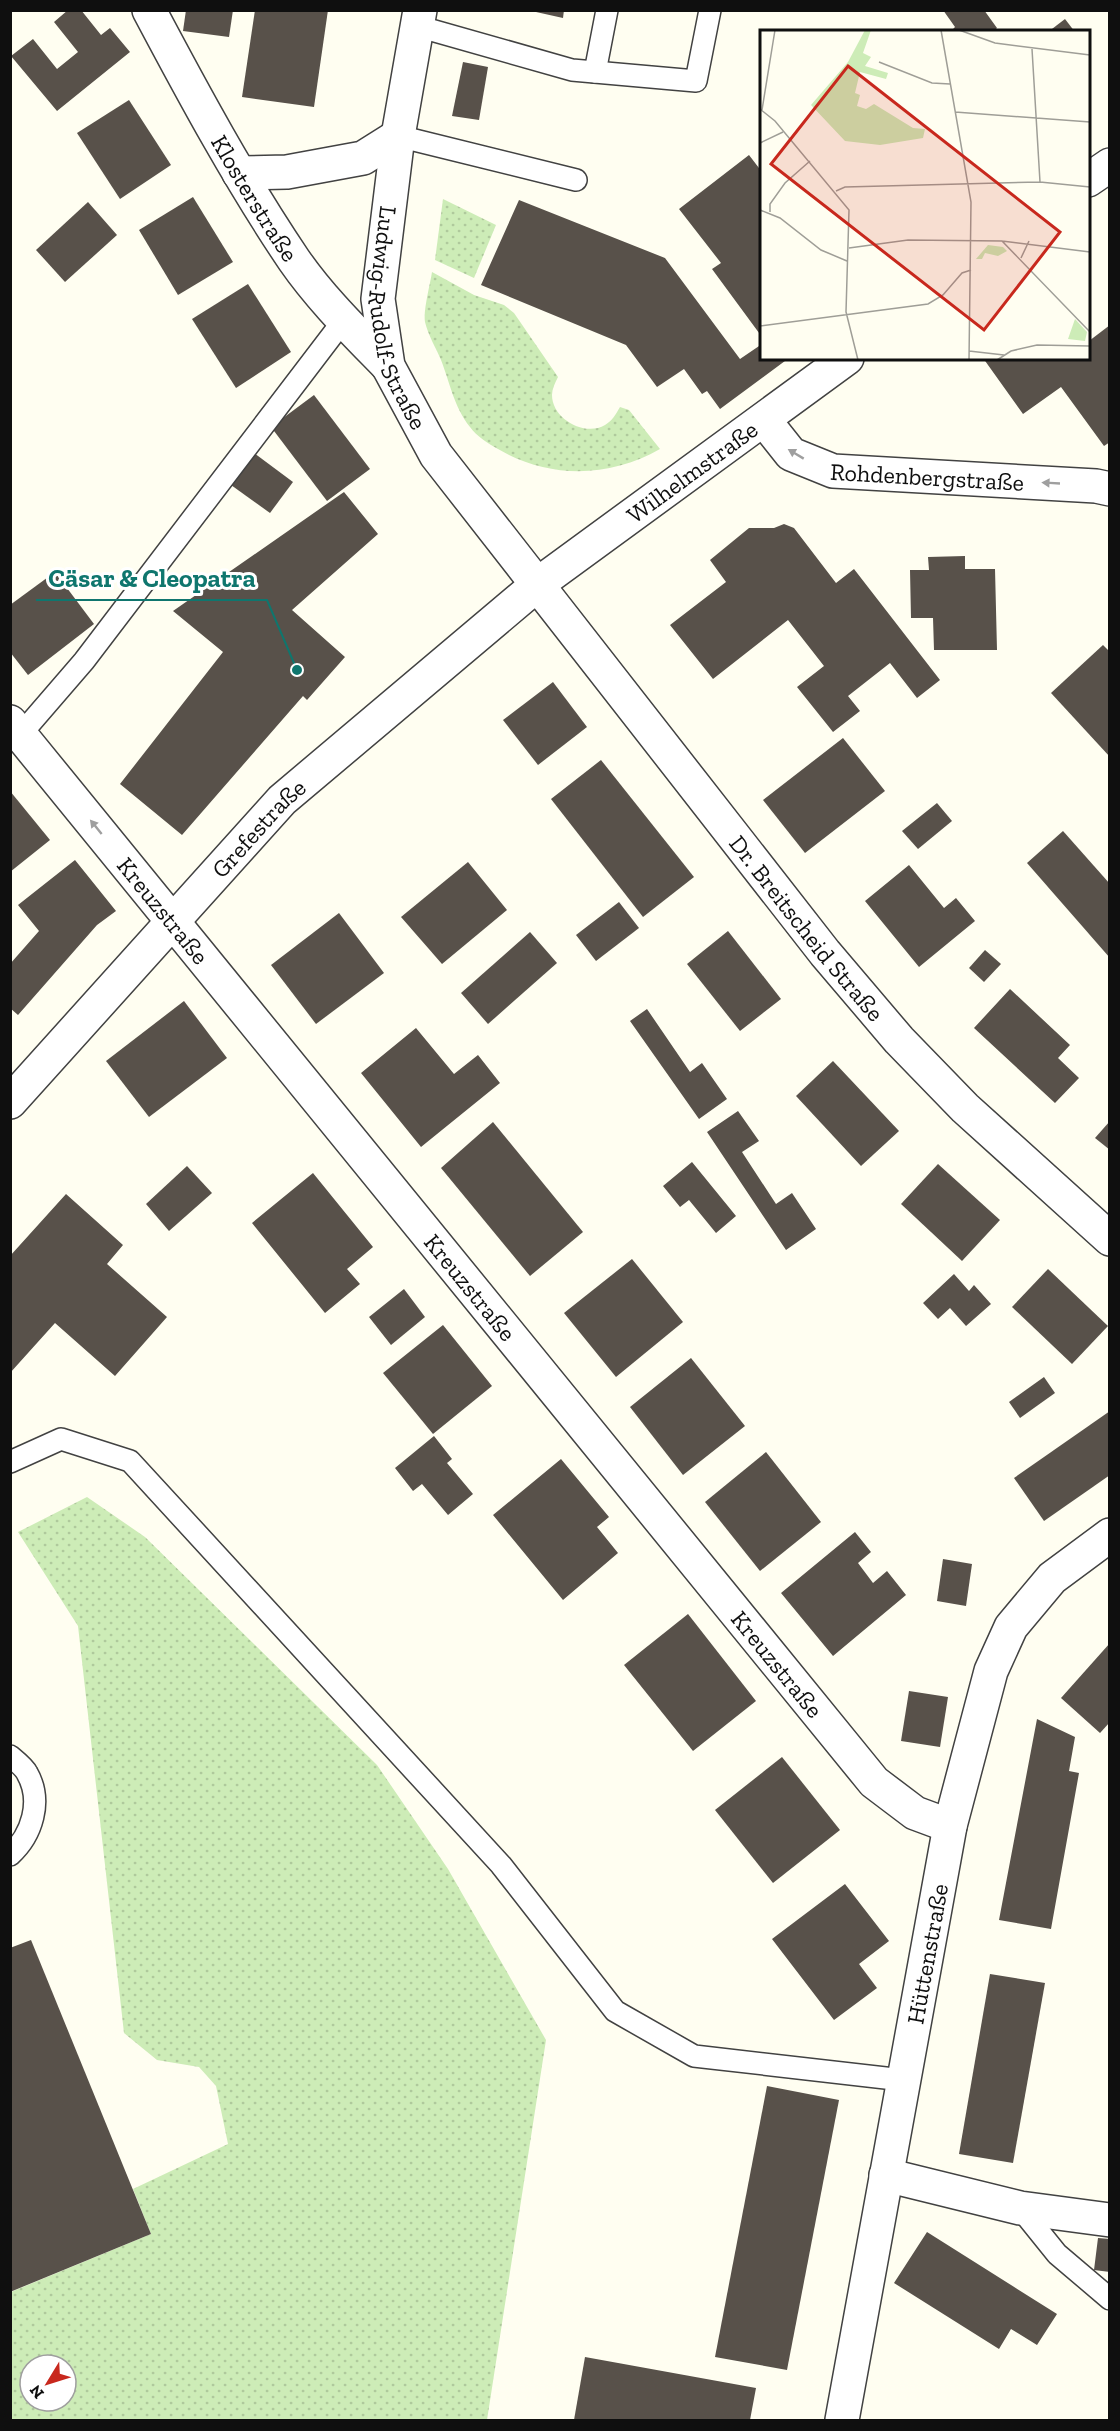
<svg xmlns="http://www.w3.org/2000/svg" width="1120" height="2431" font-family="'Zilla Slab',serif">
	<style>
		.grass { fill: url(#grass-dots); fill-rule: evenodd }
		.building { fill: #58514a }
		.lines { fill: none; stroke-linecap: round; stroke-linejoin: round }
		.lane-casing { stroke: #424242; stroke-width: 24 }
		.street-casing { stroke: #424242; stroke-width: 36 }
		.lane { stroke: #fff; stroke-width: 21 }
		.street { stroke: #fff; stroke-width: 33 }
		.oneway { fill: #9f9f9f }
		.labels { text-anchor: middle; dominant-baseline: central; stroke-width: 6; stroke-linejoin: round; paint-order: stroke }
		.street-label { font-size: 24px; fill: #0f0f0f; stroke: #fff }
		.inset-road { fill: none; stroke: #9f9e97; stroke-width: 1.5 }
		.view { fill: #c8281d; fill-opacity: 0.15; stroke: #c8281d; stroke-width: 3 }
		.inset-edge { fill: none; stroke: #0f0f0f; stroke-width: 3 }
		.leader { fill: none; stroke: #0f766e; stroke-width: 2 }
		.callout-dot { fill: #0f766e; stroke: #fff; stroke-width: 2 }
		.callout-label { font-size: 26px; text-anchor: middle; font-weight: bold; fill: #0f766e; stroke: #fff; stroke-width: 6; stroke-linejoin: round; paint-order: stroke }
	</style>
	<defs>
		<pattern id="grass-dots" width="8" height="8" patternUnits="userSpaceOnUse" patternTransform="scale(1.5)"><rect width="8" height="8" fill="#cdecb7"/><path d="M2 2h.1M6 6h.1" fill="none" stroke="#afc99c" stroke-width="1.8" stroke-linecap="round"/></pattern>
	</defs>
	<rect width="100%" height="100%" fill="#fffef1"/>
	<g class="grass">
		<path d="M443,199l53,26 -22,53 -39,-18z"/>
		<path d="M432,272l42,23 30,10 10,8 44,64c-3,6 -6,12 -6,18 0,24 33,42 53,30 7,-4 11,-11 15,-18l9,3 31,39c-51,29 -111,30 -162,0 -9,-5 -22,-13 -28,-22 -16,-20 -20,-44 -29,-67 -5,-12 -13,-25 -16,-38 -2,-11 5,-37 7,-50z"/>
		<path d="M87,1497l58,40 232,228 71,104 98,171 -59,380h-476v-128l140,-58 -18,-45 95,-45 -12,-58 -17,-19 -42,-7 -33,-27 -46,-407 -60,-94zM30,2365h36v36h-36z"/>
	</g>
	<g class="building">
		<path d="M68,10h13l20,25 9,-7 20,24 -73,59 -46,-55 22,-17 24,30 21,-17 -24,-30z"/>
		<path d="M186,10h47l-4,27 -46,-6z"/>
		<path d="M255,10h73l-14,97 -72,-10z"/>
		<path d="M527,10h37l-1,8z"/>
		<path d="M943,10h41l13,18 -4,4h-43l5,-5z"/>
		<path d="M1065,19l10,13h-27z"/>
		<path d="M463,62l25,5 -9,53 -27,-4z"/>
		<path d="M129,100l42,65 -51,34 -43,-66z"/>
		<path d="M749,155l13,17v165l-50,-68 9,-6 -42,-54z"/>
		<path d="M193,197l40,65 -55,33 -39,-65z"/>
		<path d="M519,200l146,58 75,101 22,-15v14h27l-69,51 -13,-18 -5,3 -18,-25 -27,18 -31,-42 -145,-60z"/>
		<path d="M88,202l29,33 -52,47 -29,-32z"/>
		<path d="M248,284l43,68 -55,36 -44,-69z"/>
		<path d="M1110,325v117l-6,4 -43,-59 -38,27 -40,-56h106v-17z"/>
		<path d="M314,395l56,74 -43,32 -56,-74z"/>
		<path d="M254,453l39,29 -23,31 -39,-28z"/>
		<path d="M344,492l34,42 -86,76 53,47 -38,43 -4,-4 -121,139 -62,-51 103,-132 -50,-41z"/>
		<path d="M784,524l10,4 42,55 18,-14 86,111 -23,18 -27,-35 -42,33 12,15 -27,21 -36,-45 27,-21 -36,-46 -75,59 -43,-54 56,-43 -16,-22 39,-32h25z"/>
		<path d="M965,556v13h30l2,81h-63l-1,-32h-22l-1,-48h19l-1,-13z"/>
		<path d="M55,572l39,52 -66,51 -18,-23v-47z"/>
		<path d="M1103,645l7,7v105l-59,-64z"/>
		<path d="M553,682l34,45 -49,38 -35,-45z"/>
		<path d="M843,738l42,53 -80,62 -42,-53z"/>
		<path d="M601,760l93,117 -51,40 -92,-118z"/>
		<path d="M10,791l40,49 -40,32z"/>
		<path d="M937,803l15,18 -34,28 -16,-18z"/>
		<path d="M1063,831l47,53v74l-83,-95z"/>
		<path d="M75,860l41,51 -19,14 -79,90 -8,-7v-44l29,-33 -21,-26z"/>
		<path d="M468,862l39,48 -65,54 -41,-47z"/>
		<path d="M909,865l35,43 12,-10 19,23 -56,46 -54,-66z"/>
		<path d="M619,902l20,26 -43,33 -20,-26z"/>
		<path d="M339,913l45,60 -68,51 -45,-59z"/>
		<path d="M728,931l53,68 -41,32 -53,-67z"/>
		<path d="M530,932l27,31 -69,61 -27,-31z"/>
		<path d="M985,950l16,14 -17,18 -15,-14z"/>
		<path d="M1010,989l60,56 -12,13 21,20 -24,25 -81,-75z"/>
		<path d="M184,1001l43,57 -78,59 -43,-56z"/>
		<path d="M647,1009l43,63 12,-9 25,36 -28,20 -69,-98z"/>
		<path d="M416,1028l38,46 24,-19 22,28 -79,64 -60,-74z"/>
		<path d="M833,1061l66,70 -38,35 -65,-70z"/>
		<path d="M738,1111l21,30 -17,11 34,52 16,-11 24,36 -30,21 -79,-118z"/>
		<path d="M1110,1121v29l-15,-12z"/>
		<path d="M493,1122l90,110 -53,44 -89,-108z"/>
		<path d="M692,1162l44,54 -20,17 -27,-33 -9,7 -17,-21z"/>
		<path d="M938,1164l62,56 -38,41 -61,-57z"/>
		<path d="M187,1166l25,27 -43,38 -23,-27z"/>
		<path d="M313,1173l60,74 -26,22 13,15 -35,29 -73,-90z"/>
		<path d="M66,1194l57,51 -16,19 60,53 -52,59 -60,-53 -45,50v-117z"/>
		<path d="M632,1259l51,63 -67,55 -52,-64z"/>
		<path d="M1048,1269l60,57 -36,38 -60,-57z"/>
		<path d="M954,1274l15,17 5,-6 17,19 -25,22 -16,-18 -12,11 -15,-16z"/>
		<path d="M404,1289l21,28 -34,28 -22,-28z"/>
		<path d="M443,1325l49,61 -59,48 -50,-61z"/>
		<path d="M691,1358l54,68 -62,49 -53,-68z"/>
		<path d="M1044,1377l11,16 -35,25 -11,-16z"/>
		<path d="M1110,1411v64l-66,46 -30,-43z"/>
		<path d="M434,1436l18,23 -5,4 26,31 -25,21 -26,-31 -9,7 -18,-23z"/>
		<path d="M766,1452l55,70 -61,49 -55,-69z"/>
		<path d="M561,1459l48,58 -12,10 21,26 -55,47 -70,-85z"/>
		<path d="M855,1532l16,20 -13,11 15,20 14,-12 19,24 -73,61 -52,-63z"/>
		<path d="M943,1559l29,5 -6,42 -29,-5z"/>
		<path d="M688,1614l68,87 -63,50 -69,-86z"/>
		<path d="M1110,1643v79l-10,11 -39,-35z"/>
		<path d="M909,1691l39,6 -8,50 -39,-6z"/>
		<path d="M1037,1719l38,18 -6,34 10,2 -28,156 -52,-9z"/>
		<path d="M782,1757l58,73 -67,53 -58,-73z"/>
		<path d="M845,1884l44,57 -30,23 18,24 -43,32 -62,-81z"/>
		<path d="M31,1940l120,294 -141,58v-344z"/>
		<path d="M990,1974l55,9 -32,180 -54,-9z"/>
		<path d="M767,2086l72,14 -52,270 -72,-13z"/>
		<path d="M927,2232l130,82 -20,31 -26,-16 -12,20 -105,-66z"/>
		<path d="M1098,2238l12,1v33l-16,-2z"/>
		<path d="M585,2357l171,31 -6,32h-176z"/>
	</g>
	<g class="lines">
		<defs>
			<g id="lane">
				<path d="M417,26l155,44 124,11 14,-71"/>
				<path d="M595,72l12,-62"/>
				<path d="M398,136l178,44"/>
				<path d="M21,734l63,-73 259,-340"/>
				<path d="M10,1462l51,-23 69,22 371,404 114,146 79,45 209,24"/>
				<path d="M10,1756c6,5 14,11 17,17 16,28 5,62 -17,82"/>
				<path d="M1020,2208l37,46 53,45"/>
			</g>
			<g id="street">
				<path id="s1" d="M149,10c45,85 91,170 145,250 27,39 61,72 94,106"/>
				<path id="s2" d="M420,10l-22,126 -20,163 10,67 48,89 389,498 74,87 66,68 145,131"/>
				<path d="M239,173l48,-1 76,-14 35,-22"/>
				<path d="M1088,180l22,-15"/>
				<path id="s3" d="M764,420l27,34 42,17 263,15 14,3"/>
				<path id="s4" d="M10,722l864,1060 41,31 35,13"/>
				<path id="s5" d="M10,1102l272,-302 256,-216 309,-226"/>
				<path d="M886,2175l134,33 90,12"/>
				<path id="s6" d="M842,2420l108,-594 41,-155 20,-44 41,-49 58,-43"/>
			</g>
		</defs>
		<use href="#lane" class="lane-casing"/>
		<use href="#street" class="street-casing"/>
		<use href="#lane" class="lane"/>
		<use href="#street" class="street"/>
	</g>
	<defs><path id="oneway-solid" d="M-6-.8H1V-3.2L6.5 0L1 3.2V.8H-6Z" transform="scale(1.5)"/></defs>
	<g class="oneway">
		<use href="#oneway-solid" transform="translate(796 454) rotate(-149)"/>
		<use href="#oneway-solid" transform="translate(1051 483) rotate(-177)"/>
		<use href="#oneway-solid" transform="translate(96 827) rotate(-129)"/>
	</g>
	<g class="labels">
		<g class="street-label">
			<text stroke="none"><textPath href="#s1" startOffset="216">Klosterstraße</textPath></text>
			<text stroke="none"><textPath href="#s2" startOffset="314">Ludwig-Rudolf-Straße</textPath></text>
			<text stroke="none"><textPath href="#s5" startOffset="932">Wilhelmstraße</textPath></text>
			<text stroke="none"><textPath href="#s3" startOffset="183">Rohdenbergstraße</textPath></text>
			<text stroke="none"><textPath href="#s5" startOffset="370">Grefestraße</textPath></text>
			<text stroke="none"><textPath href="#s4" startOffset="243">Kreuzstraße</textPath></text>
			<text stroke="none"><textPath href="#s2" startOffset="1062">Dr. Breitscheid Straße</textPath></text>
			<text stroke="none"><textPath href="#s4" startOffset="729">Kreuzstraße</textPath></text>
			<text stroke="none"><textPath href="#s4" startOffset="1215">Kreuzstraße</textPath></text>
			<text stroke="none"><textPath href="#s6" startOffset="474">Hüttenstraße</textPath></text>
		</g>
	</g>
	<g transform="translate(760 30)">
		<rect width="330" height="330" fill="#fffef1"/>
		<path d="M105,0h6l-8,23 8,4 -6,9 23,7 -2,6 -26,-7 -5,21 5,2 -3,11 9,3 8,-5 39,24 12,1 -2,9 -43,7 -35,-4 -34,-36 37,-43zM228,215l15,2 4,4 -9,5 -13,-3 -3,6h-6zM315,289l12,13 -2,9 -17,-2z" fill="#cdecb7"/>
		<path class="inset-road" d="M181,0l30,172 -2,158M199,0l36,13 95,12M272,19l8,133M119,32l53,21 18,1M0,79l15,12 74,89 -3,102 12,48M2,80l13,-80M195,82l135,10M0,113l23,-11M76,161l9,-4 195,-5 50,5M0,180l20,8 41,32 26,11M10,182v-8l15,-21 25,-22M242,211l88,11M89,218l59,-8 94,1 88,91M261,228l8,-17M0,296l168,-22 15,-9 19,-22 9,-3M209,321l35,4M237,330l14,-9 26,-6 53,1"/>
		<path class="view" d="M88,36l212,166 -76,98 -213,-166z"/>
		<rect width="330" height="330" class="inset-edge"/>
	</g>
	<path class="leader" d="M297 670L267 600H36"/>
	<circle class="callout-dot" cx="297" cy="670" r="6"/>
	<g class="callout-label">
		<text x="152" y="587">Cäsar &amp; Cleopatra</text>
	</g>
	<rect width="1120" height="2431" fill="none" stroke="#0f0f0f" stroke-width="24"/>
	<g transform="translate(48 2383) rotate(232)"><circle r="28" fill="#ffffff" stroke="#9f9f9f" stroke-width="1.5"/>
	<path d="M0-4.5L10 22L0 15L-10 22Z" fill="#c8281d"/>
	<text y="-9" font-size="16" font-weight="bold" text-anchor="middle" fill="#0f0f0f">N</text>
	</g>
</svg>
